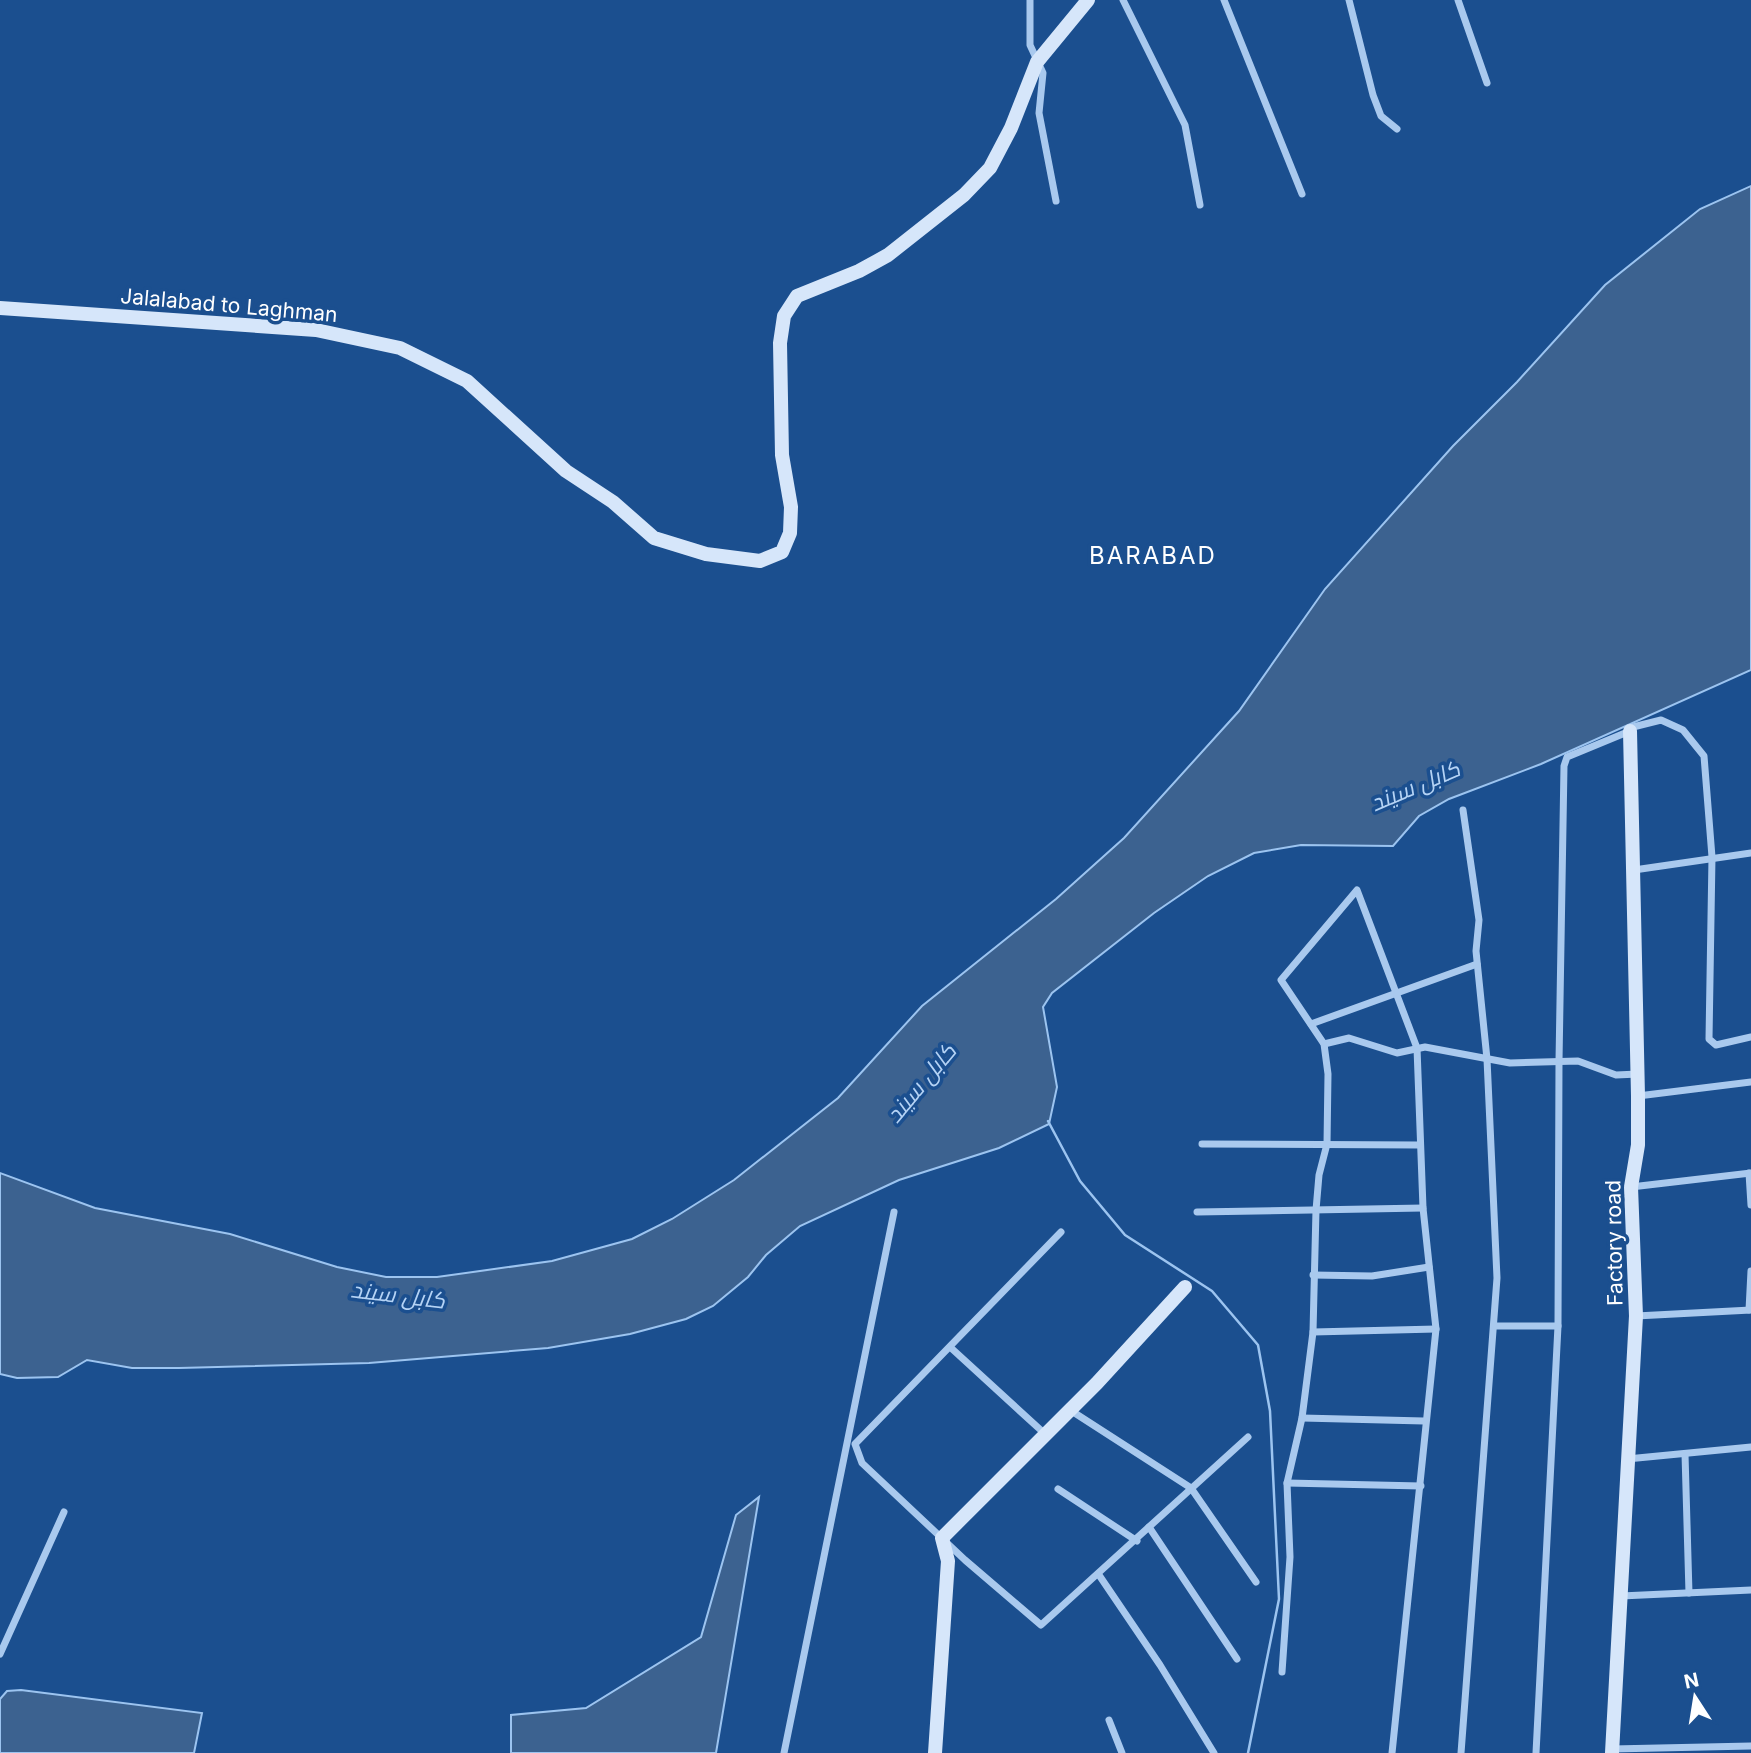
<svg xmlns="http://www.w3.org/2000/svg" width="1751" height="1753" font-family="Inter,Cairo,sans-serif">
	<style>
		.water { fill: #3c6290; stroke: #9cc4f0; stroke-width: 2 }
		.lines { fill: none; stroke-linecap: round; stroke-linejoin: round }
		.stream { stroke: #9cc4f0; stroke-width: 2.5 }
		.street { stroke: #a9c9ee; stroke-width: 7 }
		.secondary { stroke: #d6e6fa; stroke-width: 14 }
		.labels { text-anchor: middle; dominant-baseline: central; stroke-width: 7; stroke-linejoin: round; paint-order: stroke }
		.street-label { font-size: 21px; fill: #fff; stroke: #1b4f8f }
		.water-label { font-size: 23px; font-style: italic; fill: #b5d3f5; stroke: #1b4f8f }
		.quarter-label { font-size: 24px; letter-spacing: 2px; fill: #fff; stroke: #1b4f8f }
	</style>
	<rect width="100%" height="100%" fill="#1b4f8f"/>
	<g class="water">
		<path d="M1751,186v484l-210,94 -92,35 -30,17 -26,30 -92,-1 -47,8 -46,23 -54,37 -102,80 -9,14 14,80 -8,37 -50,24 -100,32 -99,46 -34,29 -18,22 -35,29 -27,13 -56,15 -82,14 -179,15 -190,5h-47l-45,-8 -29,17 -41,1 -17,-4v-201l95,35 135,26 107,33 49,10h51l115,-16 80,-22 40,-20 62,-39 104,-82 84,-92 134,-107 68,-61 115,-127 86,-122 128,-143 64,-64 88,-97 95,-76z"/>
		<path d="M759,1497l-43,256h-205v-38l75,-7 115,-71 35,-122z"/>
		<path d="M21,1690l181,23 -8,40h-194v-54l7,-8z"/>
	</g>
	<g class="lines">
		<path class="stream" d="M1048,1121l32,60 45,54 87,56 46,54 12,66 9,188 -31,154"/>
		<g class="street">
			<path d="M1030,0v45l13,28 -4,40 17,88"/>
			<path d="M1123,0l62,125 15,80"/>
			<path d="M1224,0l78,194"/>
			<path d="M1349,0l24,95 8,21 16,13"/>
			<path d="M1458,0l29,83"/>
			<path d="M1634,870l117,-17"/>
			<path d="M1311,1024l166,-60"/>
			<path d="M1324,1044l25,-6 48,15 28,-6 85,16 68,-2 38,14 22,-1"/>
			<path d="M1638,1096l113,-14"/>
			<path d="M1202,1144l217,1"/>
			<path d="M1749,1173l2,32"/>
			<path d="M1631,1187l120,-14"/>
			<path d="M1197,1212l226,-4"/>
			<path d="M1061,1232l-206,212 7,19 103,97 76,65 207,-188"/>
			<path d="M1313,1275l59,1 57,-9"/>
			<path d="M1749,1310l2,-39"/>
			<path d="M1636,1316l115,-6"/>
			<path d="M1496,1326h62"/>
			<path d="M1313,1332l123,-3"/>
			<path d="M950,1347l94,86"/>
			<path d="M1070,1410l121,78 65,94"/>
			<path d="M1302,1418l122,3"/>
			<path d="M1685,1454l4,139"/>
			<path d="M1627,1459l124,-12"/>
			<path d="M1287,1483l134,3"/>
			<path d="M1058,1489l79,52"/>
			<path d="M1149,1527l88,132"/>
			<path d="M1099,1575l61,90 54,88"/>
			<path d="M1621,1596l130,-6"/>
			<path d="M0,1654l64,-142"/>
			<path d="M1282,1672l8,-115 -3,-74 15,-65 11,-86 3,-122 3,-35 8,-31 1,-70 -4,-30 -43,-64 76,-90 60,158 6,160 13,121 -44,424"/>
			<path d="M1109,1720l13,33"/>
			<path d="M1612,1749l139,-3"/>
			<path d="M784,1753l110,-541"/>
			<path d="M1461,1753l36,-475 -10,-219 -11,-108 3,-31 -16,-110"/>
			<path d="M1536,1753l22,-427 1,-265 5,-295 3,-9 63,-26 3,-4 28,-7 22,10 21,26 8,101 -3,182 7,6 35,-8"/>
		</g>
		<g class="secondary">
			<path d="M0,308l316,22 84,18 67,33 99,90 47,31 41,36 52,16 54,7 22,-9 8,-19 1,-26 -9,-52 -2,-112 4,-27 13,-20 62,-25 29,-16 76,-60 26,-27 21,-40 26,-66 51,-62"/>
			<path d="M935,1753l13,-192 -6,-23 155,-155 88,-96"/>
			<path d="M1612,1753l24,-437 -5,-129 7,-42v-49l-8,-365"/>
		</g>
	</g>
	<g class="labels">
		<g class="street-label">
			<text transform="translate(229 305) rotate(5)">Jalalabad to Laghman</text>
			<text transform="translate(1614 1243) rotate(-91)">Factory road</text>
		</g>
		<g class="water-label">
			<text transform="translate(1415 786) rotate(-23)">کابل سيند</text>
			<text transform="translate(921 1083) rotate(-50)">کابل سيند</text>
			<text transform="translate(398 1295) rotate(7)">کابل سيند</text>
		</g>
		<g class="quarter-label">
			<text x="1153" y="555">BARABAD</text>
		</g>
	</g>
	<g transform="translate(1695 1697) rotate(348)" stroke="#1b4f8f" stroke-width="5" paint-order="stroke">
	<path d="M0-5L12 26L0 18L-12 26Z" fill="#ffffff"/>
	<text y="-10" font-size="19" font-weight="bold" text-anchor="middle" fill="#ffffff">N</text>
	</g>
</svg>
